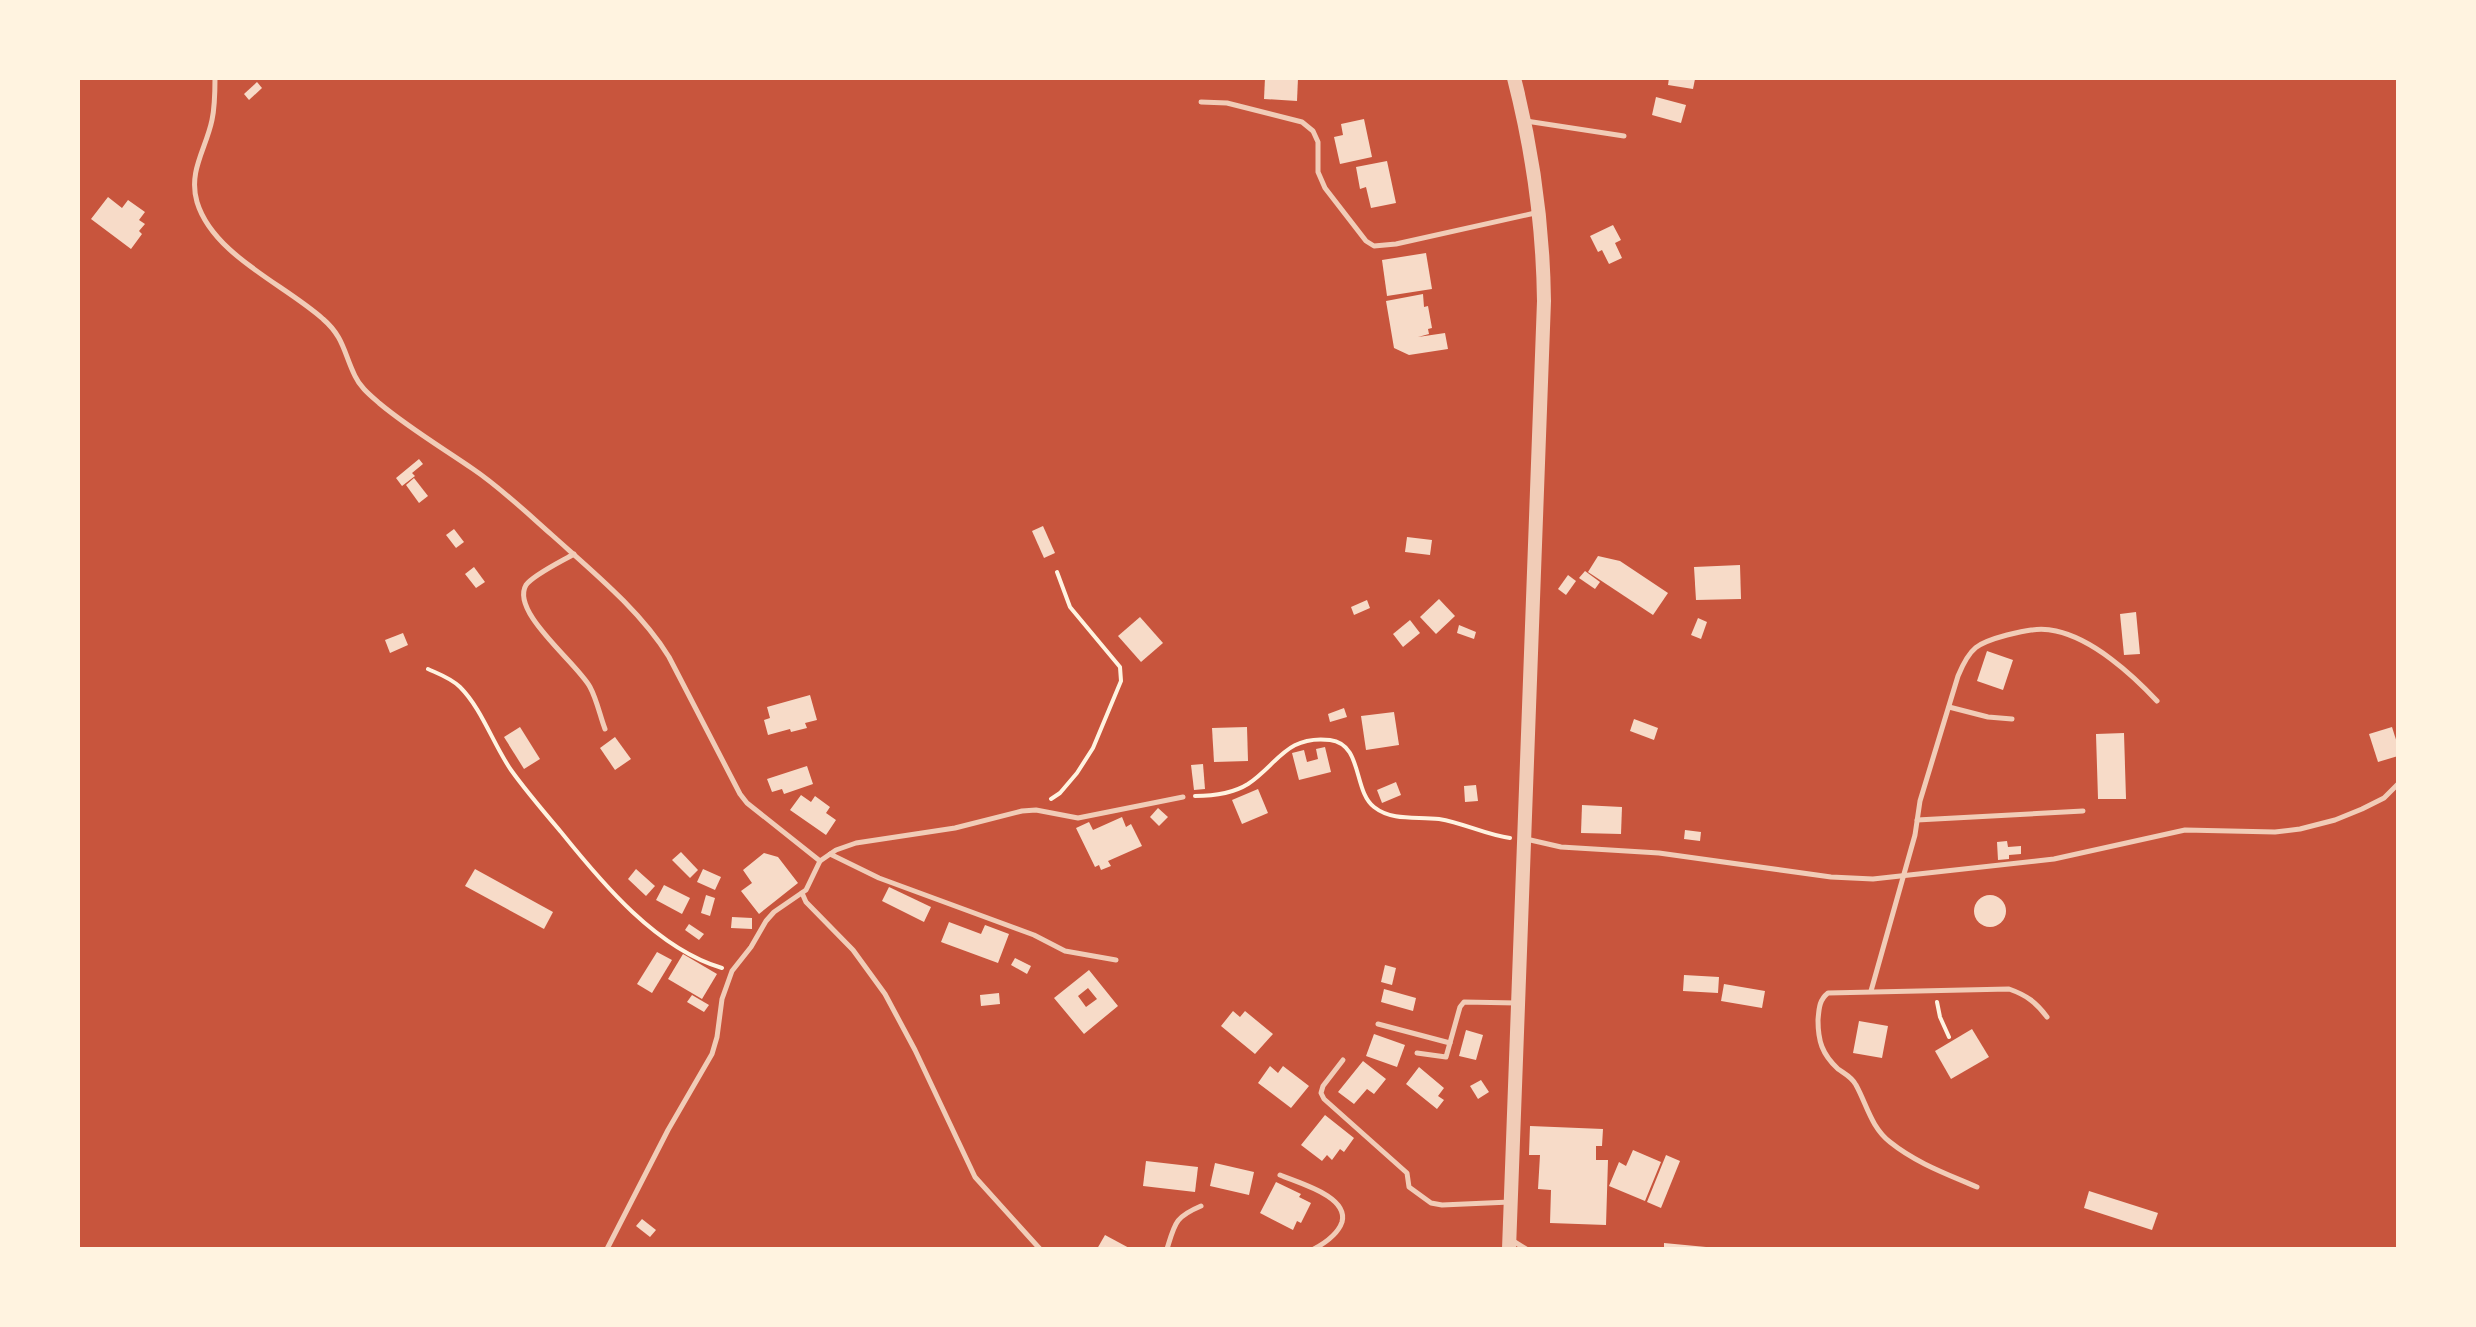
<svg xmlns="http://www.w3.org/2000/svg" width="2476" height="1327" font-family="Cabin,sans-serif">
	<style>
		.building { fill: #f7dbc8; fill-rule: evenodd }
		.lines { fill: none; stroke-linecap: round; stroke-linejoin: round }
		.path { stroke: #fff3e0; stroke-width: 4 }
		.service { stroke: #f1ccb7; stroke-width: 5 }
		.tertiary { stroke: #f1ccb7; stroke-width: 14 }
	</style>
	<rect width="100%" height="100%" fill="#c8553d"/>
	<g class="building">
		<path d="M1265,78h33l-1,23 -33,-2z"/>
		<path d="M1669,78l26,1 -2,10 -25,-4z"/>
		<path d="M257,82l5,6 -13,12 -5,-6z"/>
		<path d="M1656,97l30,8 -5,18 -29,-8z"/>
		<path d="M1364,119l8,38 -32,7 -6,-27 9,-2 -2,-11z"/>
		<path d="M1387,161l9,42 -25,5 -5,-21 -6,2 -4,-22z"/>
		<path d="M108,197l14,11 6,-8 17,12 -6,8 6,4 -6,7 3,3 -11,15 -40,-30z"/>
		<path d="M1613,225l8,15 -6,3 7,15 -13,6 -7,-14 -4,2 -8,-16z"/>
		<path d="M1426,253l6,36 -45,7 -5,-36z"/>
		<path d="M1423,294l1,13 4,-1 4,22 -4,1 1,5 -11,3 27,-4 3,16 -39,6 -15,-7 -8,-47z"/>
		<path d="M419,459l4,5 -11,9 3,3 -13,10 -6,-8z"/>
		<path d="M414,478l14,18 -9,7 -13,-18z"/>
		<path d="M1043,526l12,27 -11,5 -12,-27z"/>
		<path d="M454,529l10,13 -8,6 -10,-13z"/>
		<path d="M1407,537l25,3 -2,15 -25,-3z"/>
		<path d="M1598,556l22,5 48,32 -15,22 -65,-43z"/>
		<path d="M1740,565l1,34 -45,1 -2,-33z"/>
		<path d="M474,567l11,15 -9,6 -11,-14z"/>
		<path d="M1585,571l15,11 -5,7 -16,-11z"/>
		<path d="M1568,575l8,6 -10,14 -8,-6z"/>
		<path d="M1439,599l16,17 -19,18 -16,-17z"/>
		<path d="M1367,600l3,8 -16,7 -3,-8z"/>
		<path d="M2136,612l4,42 -16,1 -4,-41z"/>
		<path d="M1140,617l23,26 -22,19 -23,-26z"/>
		<path d="M1698,618l9,4 -6,17 -10,-4z"/>
		<path d="M1410,620l10,13 -17,14 -10,-13z"/>
		<path d="M1459,625l17,7 -2,7 -17,-6z"/>
		<path d="M403,633l5,12 -18,8 -5,-13z"/>
		<path d="M1987,651l26,9 -10,30 -26,-9z"/>
		<path d="M810,695l7,25 -12,3 2,5 -16,4 -1,-3 -22,6 -4,-15 6,-2 -3,-11z"/>
		<path d="M1344,708l3,9 -17,5 -2,-8z"/>
		<path d="M1394,712l5,33 -33,5 -5,-34z"/>
		<path d="M1634,719l24,9 -4,12 -24,-9z"/>
		<path d="M520,727l20,32 -16,10 -20,-32z"/>
		<path d="M1247,727l1,34 -34,1 -2,-34z"/>
		<path d="M2392,727l6,19v10l-20,6 -9,-28z"/>
		<path d="M2124,733l2,66h-28l-2,-65z"/>
		<path d="M615,737l16,22 -16,11 -15,-22z"/>
		<path d="M1325,747l6,25 -32,8 -7,-27 12,-3 3,12 11,-3 -2,-10z"/>
		<path d="M1203,764l2,25 -11,1 -3,-25z"/>
		<path d="M807,766l6,18 -29,10 -2,-5 -10,3 -5,-13z"/>
		<path d="M1396,782l5,13 -19,8 -5,-13z"/>
		<path d="M1476,785l2,16 -13,1 -1,-16z"/>
		<path d="M1258,789l10,24 -26,11 -10,-24z"/>
		<path d="M801,795l10,7 4,-6 15,11 -4,6 10,7 -10,15 -36,-25z"/>
		<path d="M1582,805l40,2 -1,27 -40,-1z"/>
		<path d="M1158,808l10,9 -9,9 -9,-9z"/>
		<path d="M1122,817l4,10 5,-3 11,22 -34,15 3,5 -10,4 -2,-5 -4,2 -19,-39 13,-6 4,8z"/>
		<path d="M1685,830l16,2 -1,9 -16,-2z"/>
		<path d="M2007,841l1,6 13,-1v8l-12,1v4l-11,1 -1,-18z"/>
		<path d="M681,852l17,18 -8,8 -18,-18z"/>
		<path d="M764,853l14,4 20,26 -39,31 -18,-23 11,-8 -9,-13z"/>
		<path d="M475,869l78,43 -9,17 -79,-43z"/>
		<path d="M636,869l19,17 -9,10 -18,-17z"/>
		<path d="M703,869l18,8 -6,13 -18,-8z"/>
		<path d="M664,885l26,13 -8,16 -26,-14z"/>
		<path d="M889,887l42,20 -7,15 -42,-21z"/>
		<circle cx="1990" cy="911" r="16"/>
		<path d="M706,895l9,3 -5,18 -9,-3z"/>
		<path d="M732,917l20,1v11l-21,-1z"/>
		<path d="M949,922l32,12 4,-9 24,9 -11,29 -57,-21z"/>
		<path d="M689,924l15,10 -5,6 -14,-10z"/>
		<path d="M657,952l15,8 -20,33 -15,-9z"/>
		<path d="M683,954l34,20 -15,25 -34,-20z"/>
		<path d="M1015,958l16,8 -4,8 -16,-9z"/>
		<path d="M1385,965l11,3 -4,17 -11,-3z"/>
		<path d="M1089,970l29,36 -34,28 -30,-36zM1088,988l9,11 -11,8 -8,-11z"/>
		<path d="M1684,975l35,2 -1,16 -35,-2z"/>
		<path d="M1724,984l41,7 -3,17 -41,-7z"/>
		<path d="M1384,989l32,9 -3,13 -32,-9z"/>
		<path d="M999,993l1,11 -19,2 -1,-11z"/>
		<path d="M692,995l17,10 -5,7 -17,-10z"/>
		<path d="M1233,1011l7,6 5,-6 28,23 -18,20 -34,-28z"/>
		<path d="M1859,1021l29,5 -6,32 -29,-5z"/>
		<path d="M1972,1029l17,28 -38,22 -16,-28z"/>
		<path d="M1466,1030l17,5 -7,25 -17,-4z"/>
		<path d="M1374,1034l31,11 -8,22 -31,-11z"/>
		<path d="M1363,1061l23,18 -12,15 -7,-5 -13,15 -16,-12z"/>
		<path d="M1270,1066l8,7 5,-7 26,20 -18,22 -33,-25z"/>
		<path d="M1419,1067l25,21 -6,8 6,4 -7,9 -31,-25z"/>
		<path d="M1481,1080l8,12 -11,7 -8,-13z"/>
		<path d="M1325,1115l29,23 -10,14 -4,-3 -8,11 -5,-5 -5,6 -21,-16z"/>
		<path d="M1530,1126l73,3 -1,17h-6v14h12l-2,65 -56,-2 1,-33 -13,-1 2,-34h-11z"/>
		<path d="M1633,1150l28,12 -16,39 -36,-15 10,-24 7,4z"/>
		<path d="M1666,1155l14,6 -19,47 -14,-6z"/>
		<path d="M1146,1161l52,6 -3,25 -52,-6z"/>
		<path d="M1215,1163l39,9 -5,23 -39,-9z"/>
		<path d="M1276,1182l25,12 -2,3 12,6 -10,20 -4,-2 -4,9 -33,-17z"/>
		<path d="M2089,1191l69,22 -6,17 -68,-22z"/>
		<path d="M642,1219l14,11 -6,7 -14,-11z"/>
		<path d="M1105,1235l26,14h-34z"/>
		<path d="M1664,1243l42,4 -1,2h-41z"/>
	</g>
	<g class="lines">
		<g class="path">
			<path d="M428,669c11,5 23,9 32,18 22,22 33,57 51,83 15,21 33,42 50,62 41,51 96,117 161,136"/>
			<path d="M1195,796c18,0 37,-2 53,-12 30,-20 38,-49 82,-44 33,4 23,51 44,67 19,15 44,9 65,12 25,4 47,16 71,19"/>
			<path d="M1051,799l9,-6 17,-20 16,-25 28,-67 -1,-14 -50,-60 -13,-35"/>
			<path d="M1937,1002l3,15 9,20"/>
		</g>
		<g class="service">
			<path d="M215,78c0,14 0,28 -3,42 -6,29 -24,51 -15,82 16,53 87,82 126,117 21,18 21,35 32,57 5,11 15,19 24,27 30,25 62,44 94,66 28,19 53,43 79,66 40,36 89,76 117,122l71,137 7,9 73,58"/>
			<path d="M1201,102l26,1 75,19 11,9 5,11v30l7,16 41,53 8,5 22,-2 139,-31"/>
			<path d="M1526,121l98,15"/>
			<path d="M574,554c-12,7 -41,21 -48,31 -16,27 51,78 64,102 7,13 10,29 15,42"/>
			<path d="M1949,707l39,10 24,2"/>
			<path d="M1917,820l166,-9"/>
			<path d="M1526,839l35,8 98,6 172,24 42,2 181,-20 131,-29 90,2 25,-3 35,-9 27,-11 22,-11 14,-14"/>
			<path d="M830,854l49,24 155,57 31,16 51,9"/>
			<path d="M802,893l4,9 47,48 32,44 30,56 60,127 65,72"/>
			<path d="M1871,991l44,-156 5,-34 38,-125c12,-29 19,-33 49,-41 16,-4 32,-8 49,-4 37,8 76,43 101,70"/>
			<path d="M1378,1024l72,19"/>
			<path d="M1417,1053l29,4 14,-50 4,-5 53,1"/>
			<path d="M1343,1060l-20,26 -2,7 3,6 83,74 2,14 22,16 11,2 68,-3"/>
			<path d="M1280,1175c18,8 69,21 62,47 -4,12 -17,21 -28,27"/>
			<path d="M1977,1187c-30,-13 -61,-24 -87,-45 -19,-15 -23,-37 -34,-57 -4,-8 -11,-11 -18,-16 -16,-15 -20,-28 -20,-49 1,-11 1,-20 10,-27l181,-4c17,6 27,13 38,28"/>
			<path d="M1513,1241l13,8"/>
			<path d="M607,1249l61,-119 44,-76 5,-17 5,-38 10,-28 19,-24 15,-26 8,-9 32,-22 14,-29 16,-11 20,-7 99,-15 67,-17 14,-1 42,8 105,-21"/>
			<path d="M1167,1249c8,-26 8,-32 34,-43"/>
		</g>
		<path class="tertiary" d="M1509,1249l35,-948c-1,-76 -11,-149 -30,-223"/>
	</g>
	<rect width="2476" height="1327" fill="none" stroke="#fff3e0" stroke-width="160"/>
</svg>
